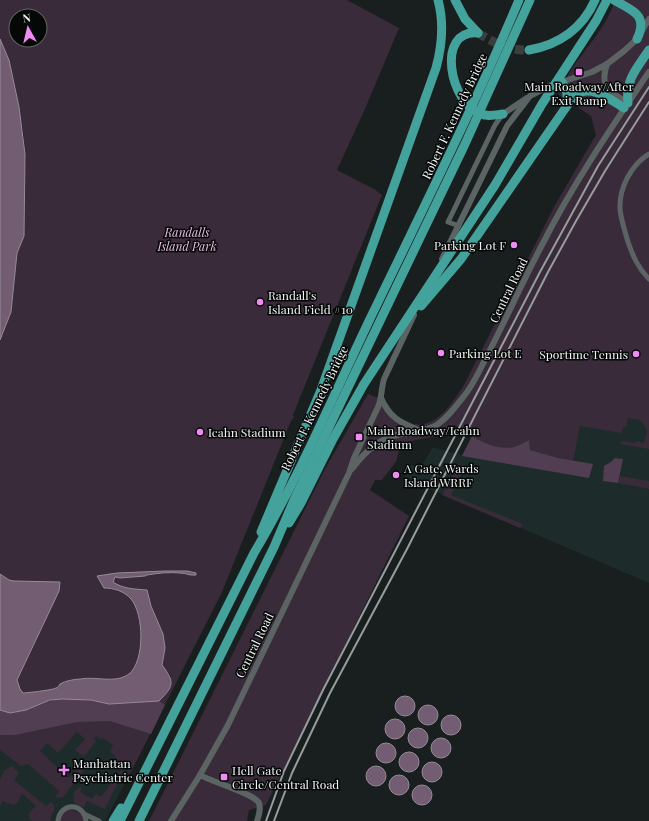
<svg xmlns="http://www.w3.org/2000/svg" width="649" height="821" font-family="'Playfair Display',serif">
	<style>
		.built { fill: #1d2c2b }
		.green { fill: #392b39; fill-rule: evenodd }
		.forest { fill: #523e52 }
		.water { fill: #725d72; stroke: #988b99 }
		.lines { fill: none; stroke-linecap: round; stroke-linejoin: round }
		.motorway-tunnel { stroke: #383f3e; stroke-width: 9; stroke-dasharray: 9 4.5; stroke-linecap: butt }
		.minor { stroke: #5b6463; stroke-width: 5 }
		.tertiary { stroke: #5b6463; stroke-width: 6 }
		.motorway { stroke: #43a29b; stroke-width: 9 }
		.rail { stroke: #979d9c; stroke-width: 2 }
		.poi-dot { fill: #f18af4; stroke: #060808; stroke-width: 1.5 }
		.labels { text-anchor: middle; dominant-baseline: central; stroke-width: 3; stroke-linejoin: round; paint-order: stroke }
		.poi-label { font-size: 12px; fill: #f0f5f4; stroke: #060808; text-anchor: start }
		.street-label { font-size: 12px; fill: #f0f5f4; stroke: #060808 }
		.park-label { font-size: 12px; font-style: italic; fill: #e7bee7; stroke: #060808 }
	</style>
	<rect width="100%" height="100%" fill="#181f1e"/>
	<g class="built">
		<path d="M593,401l56,14v168l-245,-105 6,-12h7l7,-4 9,-15 6,2 23,6 10,-19 9,6z"/>
		<path d="M55,726l55,5 20,43 -25,47h-105v-86z"/>
	</g>
	<g class="green">
		<path d="M0,0h347l52,28 -34,81 -28,61 37,19 8,6 -89,220 1,2 -3,4 -69,171 -92,182 -4,-8 -21,43 -18,-8 -3,6h-3l-7,-5c-2,-6 0,-13 7,-15l1,1 -2,4 12,7 4,-5 5,3 20,-27 -5,-4c2,-7 -1,-11 -6,-15l3,-6 -10,-7 -2,2 -5,-4 -2,3 2,2 -12,16 -9,-7 10,-11 -8,-7 -19,21 -11,-10 -7,8 29,27 7,-8 3,-6 6,5 -22,28 -3,1 -5,-1 4,-6 -31,-27 -7,2 -21,-16v-40l11,3 15,-3 24,-10 12,-1 29,1 18,4 50,-3 12,-25 -9,-11 3,-17 -2,-14 -12,-28 -4,-16c-12,-1 -23,-1 -34,-8l2,-5 5,1 25,-2 -28,-3 -13,15c10,0 20,3 27,11 13,15 14,62 -2,75 -14,10 -33,2 -48,5 -6,0 -16,2 -21,5 -1,1 -2,4 -4,4 -3,2 -29,5 -33,5l-3,-3 -3,-10 19,-39 24,-59 -46,-1 -5,-1 -9,-6v-234l11,-28 6,-59 7,-17 1,-82 -2,-24 -14,-70 -9,-21zM16,16h24v24h-24z"/>
		<path d="M615,0h34v449l-29,-5 1,-3 14,2 1,-2 8,2 3,-13 -7,-10 -12,-2 -2,9h-3l-1,6 -42,-7 -7,35 -25,-5 -18,-6 -1,-10c-5,2 -10,6 -15,7 -22,5 -41,-10 -59,-22l-23,12 -31,6 -5,19 -14,18h-7l-5,10 39,26 -143,289 -17,5 -2,11h-98l176,-352 43,-75c5,2 16,5 19,9 3,3 3,8 6,11 3,2 7,4 11,6 27,17 49,-17 61,-37l90,-178 41,-70 -5,-19 -33,-22c4,-7 7,-15 12,-22 15,-24 37,-45 45,-72z"/>
		<path d="M462,464l4,1 -15,30 72,29 -3,4 -78,-33 13,-23h3z"/>
		<path d="M620,476l29,5v8l-31,-6z"/>
		<path d="M12,766l7,7 -5,7 32,26 5,-4 3,3c2,6 -5,10 -3,16h-18l-4,-2c-1,-6 2,-9 7,-13l-14,-13 -5,10 -3,2 -12,-4 -2,5v-26l4,-9z"/>
		<path d="M69,809l13,5 2,7h-24l3,-8z"/>
	</g>
	<g class="forest">
		<path d="M472,436c12,8 28,14 42,11 5,-1 10,-5 15,-7l1,10 28,8 35,6 -4,14 -127,-22z"/>
		<path d="M615,458l8,1 -5,24 -15,-2 1,-15 7,-4z"/>
		<path d="M62,699l29,1 18,4 50,-3 6,4 -14,29 -41,-13 -33,1 -62,13h-15v-25c25,8 37,-9 62,-11z"/>
	</g>
	<g class="water">
		<path d="M0,39l9,21 10,47 6,47 -1,82 -7,17 -6,59 -11,28z"/>
		<path d="M165,571h22l9,2v2c-6,1 -10,-2 -16,-2 -11,-1 -22,0 -33,2l-2,1 -25,2 -5,-1 -2,5c10,7 22,7 34,8l4,16 12,28 2,14 -3,17c13,17 12,21 -3,36l-50,3 -18,-4 -29,-1 -12,1 -24,10 -16,3 -10,-3v-136l9,6 5,1 46,1 -1,9 -42,89 3,9 3,4c3,0 30,-3 33,-5 2,0 3,-3 4,-4 5,-3 15,-5 21,-5 15,-3 34,5 48,-5 16,-13 15,-60 2,-75 -7,-8 -17,-11 -27,-11l-7,-12 20,-3z"/>
		<circle cx="405" cy="706" r="10"/>
		<circle cx="428" cy="715" r="10"/>
		<circle cx="451" cy="725" r="10"/>
		<circle cx="395" cy="729" r="10"/>
		<circle cx="418" cy="738" r="10"/>
		<circle cx="441" cy="748" r="10"/>
		<circle cx="386" cy="753" r="10"/>
		<circle cx="409" cy="762" r="10"/>
		<circle cx="432" cy="772" r="10"/>
		<circle cx="376" cy="776" r="10"/>
		<circle cx="399" cy="785" r="10"/>
		<circle cx="422" cy="795" r="10"/>
	</g>
	<g class="lines">
		<path class="motorway-tunnel" d="M478,33c16,10 32,18 51,17"/>
		<g class="minor">
			<path d="M649,154c-18,11 -30,34 -29,55 1,11 5,22 8,33 5,14 10,26 21,37"/>
			<path d="M459,226l-11,-4 47,-97 7,-10"/>
			<path d="M84,814l15,7"/>
			<path d="M58,821c2,-19 26,-19 28,0"/>
		</g>
		<g class="tertiary">
			<path d="M607,64c-8,24 2,27 21,39"/>
			<path d="M503,114l24,-16"/>
			<path d="M442,259l65,-133 23,-30 19,-10 43,-14 15,-8 17,-13 13,-12 12,-20"/>
			<path d="M381,398c9,21 21,25 40,33"/>
			<path d="M352,469c11,-15 25,-30 45,-34 13,-3 26,-3 38,-9 12,-7 21,-20 29,-30 10,-12 16,-27 23,-40 19,-37 36,-75 55,-111 31,-61 69,-117 107,-173"/>
			<path d="M200,775c12,7 55,19 59,28 2,6 0,12 -2,18"/>
			<path d="M171,821l29,-46 28,-50 121,-252 5,-15 24,-51c4,-9 3,-18 6,-28l30,-64"/>
		</g>
		<g class="motorway">
			<path d="M455,0l10,19 13,14"/>
			<path d="M614,0c17,10 35,14 23,39"/>
			<path d="M478,33c-43,-4 -28,71 3,81 7,3 14,1 22,0"/>
			<path d="M529,50c30,-5 54,-22 66,-50"/>
			<path d="M562,82l5,11v12"/>
			<path d="M628,103c-3,-23 9,-35 21,-53"/>
			<path d="M421,306l40,-47 112,-162c17,-15 36,2 51,11"/>
			<path d="M289,523l12,-20 32,-64 31,-55 131,-199 47,-81 54,-83 11,-21"/>
			<path d="M261,532l60,-142 115,-322c6,-22 8,-46 2,-68"/>
			<path d="M113,821l8,-13"/>
			<path d="M120,821l134,-268c44,-74 78,-154 115,-232 51,-106 104,-212 150,-321"/>
			<path d="M139,821l135,-274 20,-47 171,-356 65,-144"/>
		</g>
		<g class="rail">
			<path d="M266,821l18,-50 39,-81 217,-418 58,-106 51,-79"/>
			<path d="M274,821l18,-48 38,-80 77,-144 141,-277 28,-51 29,-50 44,-69"/>
		</g>
	</g>
	<g class="poi-dot">
		<rect x="575" y="68" width="8" height="8" rx="2"/>
		<circle cx="514" cy="245" r="4"/>
		<circle cx="260" cy="302" r="4"/>
		<circle cx="441" cy="353" r="4"/>
		<circle cx="636" cy="354" r="4"/>
		<circle cx="200" cy="432" r="4"/>
		<rect x="355" y="433" width="8" height="8" rx="2"/>
		<circle cx="396" cy="475" r="4"/>
		<path d="M62 764h4v4h4v4h-4v4h-4v-4h-4v-4h4z"/>
		<rect x="220" y="773" width="8" height="8" rx="2"/>
	</g>
	<g class="labels">
		<g class="poi-label">
			<text x="579" y="86" text-anchor="middle">Main Roadway/After<tspan x="579" dy="14">Exit Ramp</tspan></text>
			<text x="506" y="245" text-anchor="end">Parking Lot F</text>
			<text x="268" y="295">Randall's<tspan x="268" dy="14">Island Field #10</tspan></text>
			<text x="449" y="353">Parking Lot E</text>
			<text x="628" y="354" text-anchor="end">Sportime Tennis</text>
			<text x="367" y="430">Main Roadway/Icahn<tspan x="367" dy="14">Stadium</tspan></text>
			<text x="208" y="432">Icahn Stadium</text>
			<text x="404" y="468">A Gate, Wards<tspan x="404" dy="14">Island WRRF</tspan></text>
			<text x="73" y="763">Manhattan<tspan x="73" dy="14">Psychiatric Center</tspan></text>
			<text x="232" y="770">Hell Gate<tspan x="232" dy="14">Circle/Central Road</tspan></text>
		</g>
		<g class="street-label">
			<text transform="translate(454 116) rotate(-65)">Robert F. Kennedy Bridge</text>
			<text transform="translate(508 290) rotate(-64)">Central Road</text>
			<text transform="translate(314 408) rotate(-64)">Robert F. Kennedy Bridge</text>
			<text transform="translate(254 645) rotate(-64)">Central Road</text>
		</g>
		<g class="park-label">
			<text x="187" y="232">Randalls<tspan x="187" dy="14">Island Park</tspan></text>
		</g>
	</g>
	<g transform="translate(28 28) rotate(352)"><circle r="19" fill="#060808" stroke="#646766"/>
	<path d="M0-3L7 15L0 10L-7 15Z" fill="#f18af4"/>
	<text y="-6" font-size="11" font-weight="bold" text-anchor="middle" fill="#f0f5f4">N</text>
	</g>
</svg>
